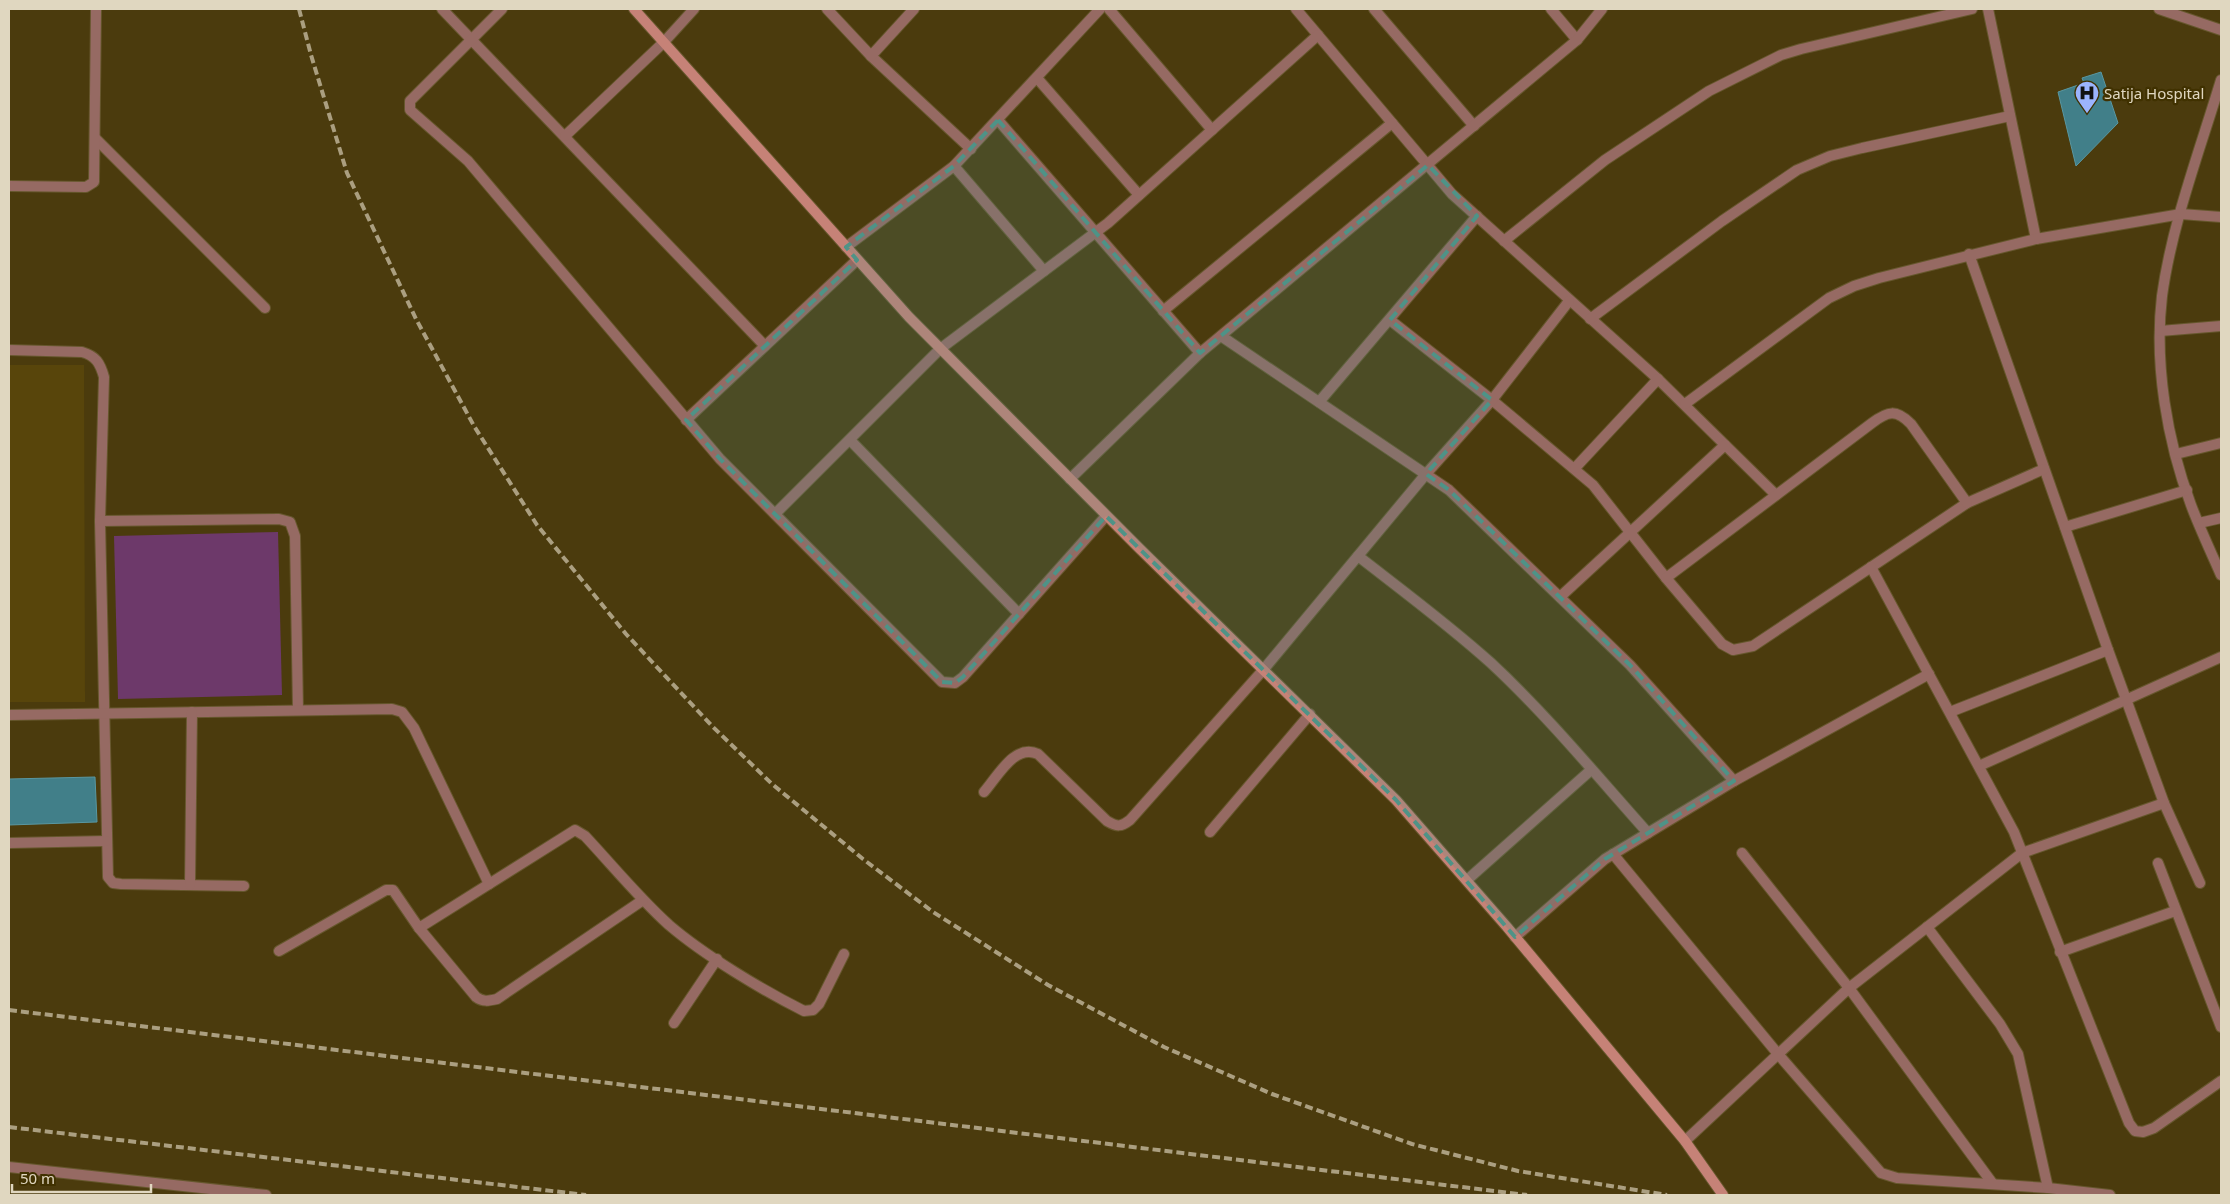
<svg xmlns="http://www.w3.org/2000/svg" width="2230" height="1204" font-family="'Noto Sans',sans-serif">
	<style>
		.built { fill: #58450b }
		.green { fill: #6d396a }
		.building { fill: #417f89; stroke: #5997a1 }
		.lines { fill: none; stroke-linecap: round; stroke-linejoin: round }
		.street-casing { stroke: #66572d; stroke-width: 12 }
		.secondary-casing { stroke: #66572d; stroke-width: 12 }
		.street { stroke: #966a63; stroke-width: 10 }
		.secondary { stroke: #c68277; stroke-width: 10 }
		.rail { stroke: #ab9f80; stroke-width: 4; stroke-dasharray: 8 4; stroke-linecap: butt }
		.marked { fill: #4e9387; fill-opacity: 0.2; stroke: #4e9387; stroke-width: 4; stroke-dasharray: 10 6; stroke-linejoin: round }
		.labels { text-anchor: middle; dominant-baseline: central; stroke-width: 4.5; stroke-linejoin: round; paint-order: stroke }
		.poi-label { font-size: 15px; fill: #e0d7c0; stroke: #403100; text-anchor: start }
	</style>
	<rect width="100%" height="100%" fill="#4b3b0d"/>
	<path class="built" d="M9,365h75l1,337h-76z"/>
	<path class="green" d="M278,532l4,163 -164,4 -4,-163z"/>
	<g class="building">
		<path d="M2101,72l17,51 -42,43 -18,-74 26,-9 -2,-5z"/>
		<path d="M95,777l2,45 -88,3v-46z"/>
	</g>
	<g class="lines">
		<defs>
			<g id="street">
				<path d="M442,9l323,337"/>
				<path d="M502,9l-92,92v9l58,51 252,298 222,223 13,1 8,-6 143,-161"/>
				<path d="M827,9l44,47 100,93"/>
				<path d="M1109,9l103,121"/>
				<path d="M1296,9l156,185 206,185 118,116"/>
				<path d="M1374,9l100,117"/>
				<path d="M1551,9l26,31"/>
				<path d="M1988,9l48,230"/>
				<path d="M2159,9l62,21"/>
				<path d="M871,56l43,-47"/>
				<path d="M1037,78l102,117"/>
				<path d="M2221,80c-21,70 -49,143 -59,216 -8,68 5,145 29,209 9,24 20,47 30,70"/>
				<path d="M998,120l202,233"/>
				<path d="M565,136l99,-94 30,-33"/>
				<path d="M95,138l170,170"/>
				<path d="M954,166l90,105"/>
				<path d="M9,186l77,1 8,-5 2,-173"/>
				<path d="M1504,241l101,-81 104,-69 72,-36 20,-6 171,-40"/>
				<path d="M846,247l108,-81 146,-157"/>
				<path d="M1969,254l139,396 56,153 36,80"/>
				<path d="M1163,311l229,-188"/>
				<path d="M1590,319l132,-98 75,-51 33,-14 32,-8 148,-32"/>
				<path d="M1390,320l102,80 101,85 73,93 56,66 11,6 20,-4 214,-143 77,-34"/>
				<path d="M2160,331l61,-5"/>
				<path d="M1221,336l228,154 181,175 104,116"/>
				<path d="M9,350l73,2c14,4 18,11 22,25l-4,144 8,356 5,6 8,1 123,2"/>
				<path d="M1319,402l158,-186"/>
				<path d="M1685,404l144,-106 25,-12 25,-8 157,-39 145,-25 40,3"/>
				<path d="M686,420l171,-160"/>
				<path d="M850,440l169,174"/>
				<path d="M2176,454l45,-11"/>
				<path d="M1575,468l83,-89"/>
				<path d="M1070,479l130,-126 377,-313 25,-31"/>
				<path d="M775,514l165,-165 168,-126 210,-188"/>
				<path d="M100,521l179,-2 11,3 5,14 3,174"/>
				<path d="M2199,523l22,-5"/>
				<path d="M2065,527l122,-37"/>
				<path d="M1358,556c45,35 91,69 133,107 56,52 106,113 157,170"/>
				<path d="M1871,567l143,265 115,291 6,8 8,1 11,-4 67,-47"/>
				<path d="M1666,578l206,-155c16,-12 24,-14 39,1l56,79"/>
				<path d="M1560,597l165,-152"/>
				<path d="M1950,712l158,-62"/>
				<path d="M9,715l383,-6 10,3 12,16 75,156"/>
				<path d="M1979,766l242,-109"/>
				<path d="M984,792c14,-16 31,-49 54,-38l69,67c10,6 14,6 23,-1l134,-151 162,-195 66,-74 77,-99"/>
				<path d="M1210,832l100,-118"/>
				<path d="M9,843l97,-2"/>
				<path d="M1742,853l107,135 144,196"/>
				<path d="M1613,854l165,200 103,119 16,5 151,10 62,7"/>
				<path d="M2158,863l63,164"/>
				<path d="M1467,880l124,-110"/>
				<path d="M190,885l2,-173"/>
				<path d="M1927,927l73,97 18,30 30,134"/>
				<path d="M419,928l156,-98 10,6c28,30 54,62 84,89 35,30 93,65 135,86l9,-1 6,-6 25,-50"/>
				<path d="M1515,937l90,-78 129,-78 195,-107"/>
				<path d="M279,951l107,-61h7l26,38 57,69c7,5 12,4 21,2l146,-99"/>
				<path d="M2060,952l115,-41"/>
				<path d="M674,1023l43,-64"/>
				<path d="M1685,1141l164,-153 173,-135 142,-50"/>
				<path d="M9,1167l257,28"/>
			</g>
			<path id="secondary" d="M634,9l275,308 230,231 257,252 111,127 178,214 38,54"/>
		</defs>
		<use href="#street" class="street-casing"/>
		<use href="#secondary" class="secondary-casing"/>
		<use href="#street" class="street"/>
		<use href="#secondary" class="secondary"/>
		<g class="rail">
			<path d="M299,9l12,46 36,118 69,146 58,107 63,99 89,109 86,92 60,58 91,75 70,53 115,73 116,62 108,47 140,50 106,27 149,24"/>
			<path d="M9,1010l1518,185"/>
			<path d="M9,1127l577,68"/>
		</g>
	</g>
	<path class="marked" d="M998,120l202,233 228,-188 49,51 -87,104 102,80 -66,74 23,16 181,175 104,116 -129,78 -90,78 -119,-137 -290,-284 -143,161 -8,6 -13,-1 -222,-223 -34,-39 171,-160 -11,-13 108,-81z"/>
	<defs>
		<symbol id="hospital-pin" viewBox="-11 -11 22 30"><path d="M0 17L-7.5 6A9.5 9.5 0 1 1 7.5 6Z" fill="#9bb4fd" stroke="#403100"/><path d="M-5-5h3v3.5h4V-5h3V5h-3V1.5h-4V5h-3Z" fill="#111"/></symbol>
	</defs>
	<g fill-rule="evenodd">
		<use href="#hospital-pin" x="2073" y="79" width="28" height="38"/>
	</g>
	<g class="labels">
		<g class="poi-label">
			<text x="2104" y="93">Satija Hospital</text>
		</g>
	</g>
	<rect width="2230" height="1204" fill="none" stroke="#e0d7c0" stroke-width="20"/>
	<path d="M12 1184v8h139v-8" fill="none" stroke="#e0d7c0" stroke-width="2.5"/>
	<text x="20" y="1184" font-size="15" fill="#e0d7c0" stroke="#403100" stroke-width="4" paint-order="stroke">50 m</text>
</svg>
